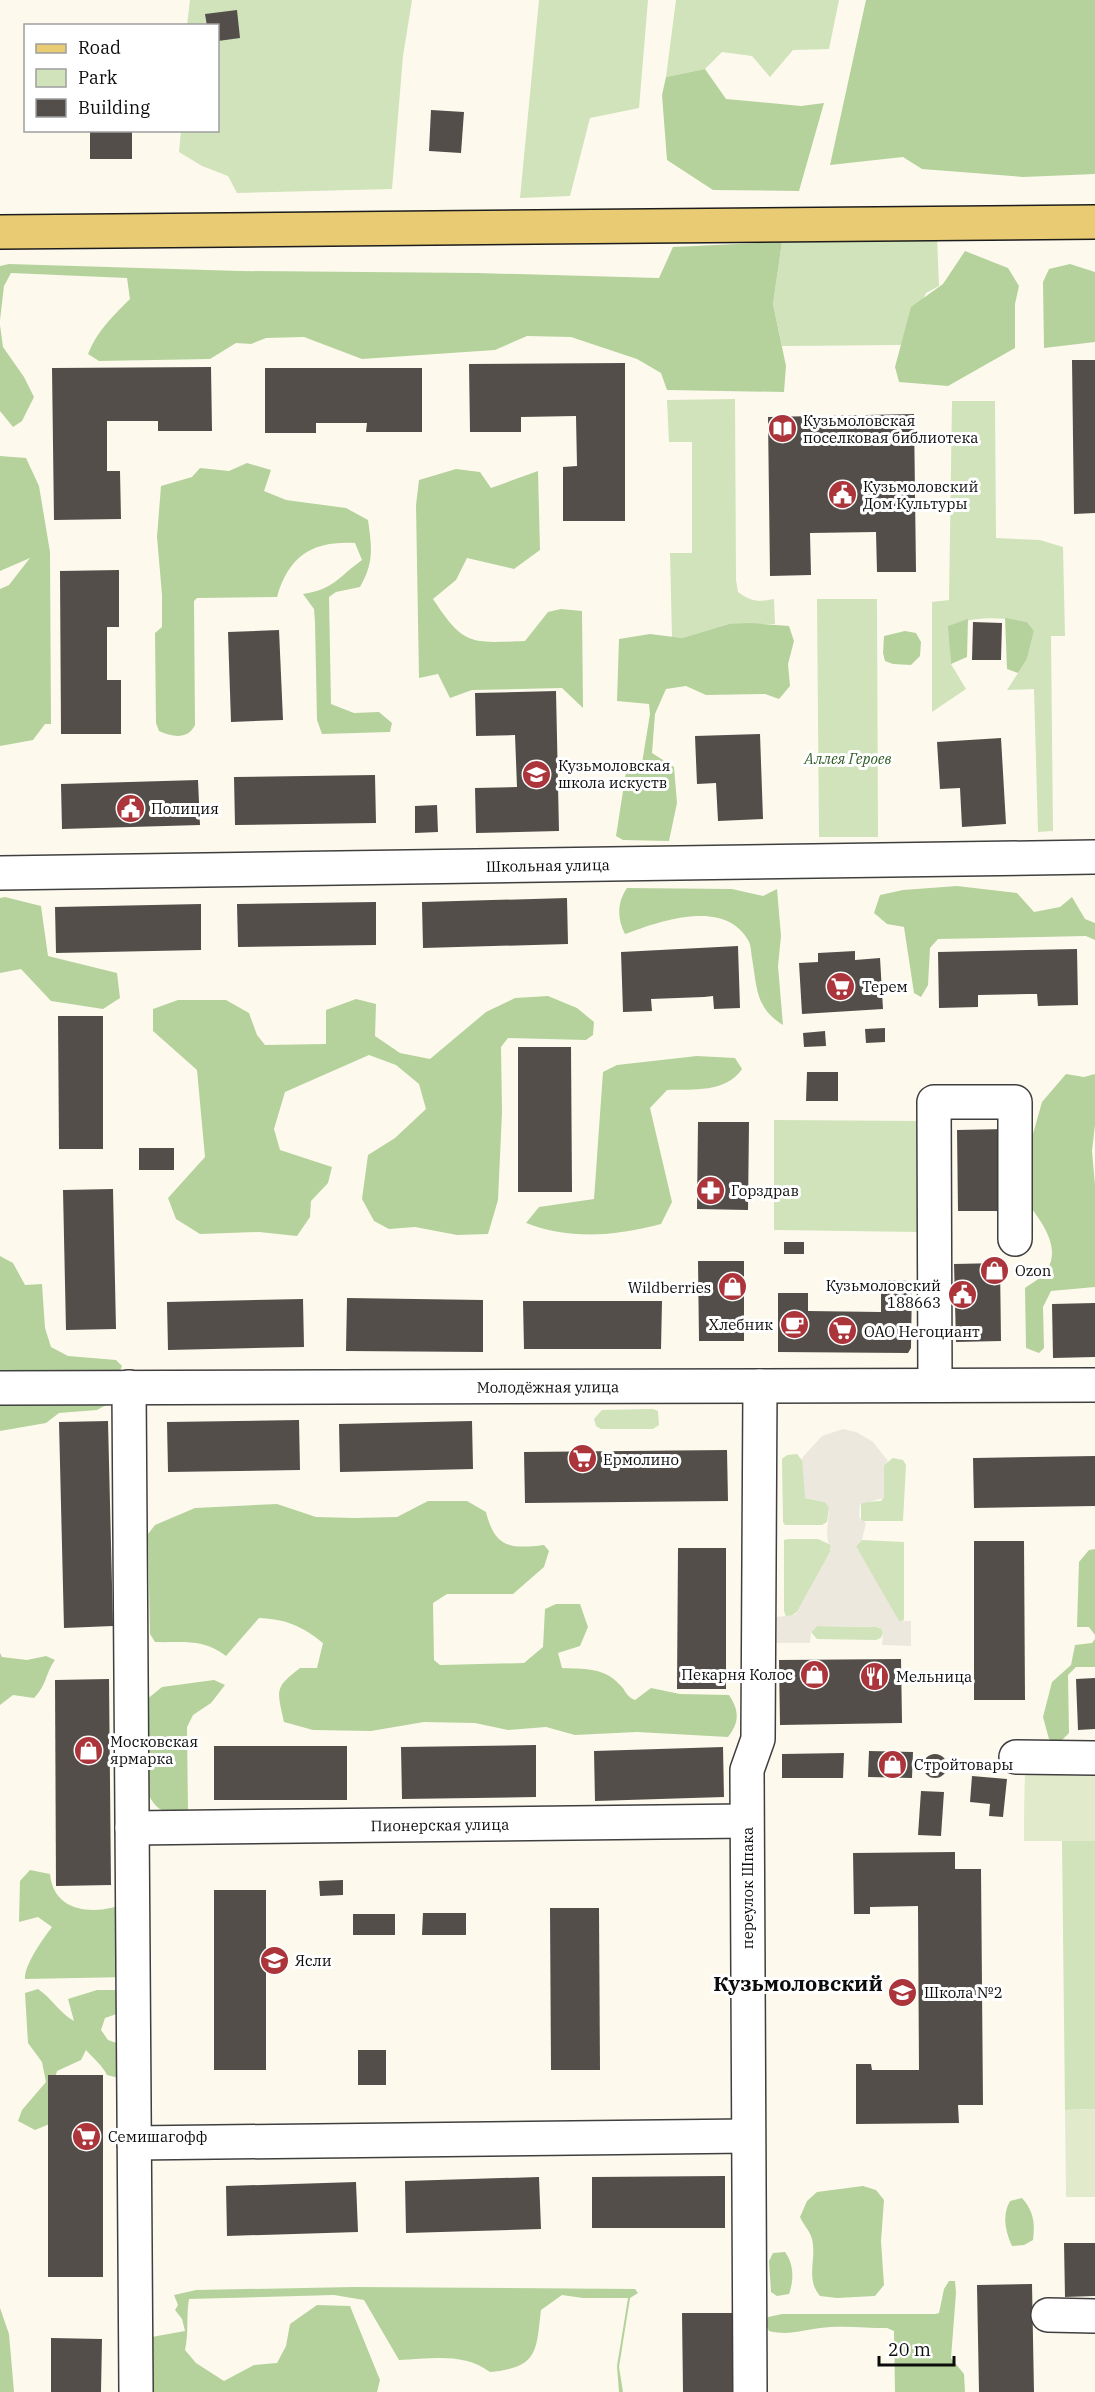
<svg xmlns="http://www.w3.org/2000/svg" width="1095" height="2392" font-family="'IBM Plex Serif',serif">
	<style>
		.green { fill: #d0e3bb }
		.forest { fill: #b5d29c }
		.pitch { fill: #e1ebcc }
		.plaza { fill: #ece8dd }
		.building { fill: #534e4a }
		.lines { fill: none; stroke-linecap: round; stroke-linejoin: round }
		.minor-casing { stroke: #3f3f3f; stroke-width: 36 }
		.major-casing { stroke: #1d1d1d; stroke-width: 36 }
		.minor { stroke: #fff; stroke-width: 33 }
		.major { stroke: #e8cb73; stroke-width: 33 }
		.labels { text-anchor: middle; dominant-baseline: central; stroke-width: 6; stroke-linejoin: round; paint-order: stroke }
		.poi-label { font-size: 15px; fill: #0c0c0c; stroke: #fff; text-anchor: start }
		.park-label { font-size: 15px; font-style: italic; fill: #305c25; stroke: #fff }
		.street-label { font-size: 15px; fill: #0c0c0c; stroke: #fff }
		.district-label { font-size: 21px; font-weight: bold; fill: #0c0c0c; stroke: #fff }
	</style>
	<rect width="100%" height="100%" fill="#fdfaed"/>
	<g class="green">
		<path d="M190,0h222l-9,56 -11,133 -155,4 -9,-17 -26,-10 -23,-14 2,-21 37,-1v-104l-31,-1z"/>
		<path d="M539,0h109l-9,108 -49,10 -20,78 -50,2z"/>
		<path d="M676,0h163l-10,49 -36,1 -23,27 -18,-21 -30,-4 -17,17 -39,8z"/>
		<path d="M937,236l2,50 -13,7 -24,52 -120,1 -9,-42 9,-62h73z"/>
		<path d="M735,399l1,181 2,12c13,10 21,10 36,7l1,25h-46l-47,14 -10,-1 -2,-84h22v-111h-23l-2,-42z"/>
		<path d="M952,401h43l1,137 44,2 23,7 2,89h-14l2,195 -15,1 -4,-143 -27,1 20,-31 7,-28 -7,-9c-27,-5 -52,-6 -78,4l2,38 15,25 -34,23v-110l17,-2z"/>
		<path d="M817,599h60l1,238h-59z"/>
		<path d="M774,1120l146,1 -1,111 -145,-2z"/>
		<path d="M653,1409l5,2 1,14 -6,4h-52l-5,-3 -2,-7 8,-9z"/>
		<path d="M797,1454l8,10v34l20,4 4,5 -2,15 -5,3h-37l-2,-3 -1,-63 5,-4z"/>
		<path d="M893,1458l10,2 3,5 -3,56h-42v-19l20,-1 2,-3 1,-33z"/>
		<path d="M788,1539h30l13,6 -1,7 -32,59 -8,6h-4l-2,-6v-71z"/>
		<path d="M862,1540l42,2v78l-5,2 -2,-4 -40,-67 -1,-5z"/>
		<path d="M817,1626l59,1 5,1 2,5 -2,5 -5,2 -59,-1 -6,-7z"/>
		<path d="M1025,1775l70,1v333l-30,1 -3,-269h-38z"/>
	</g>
	<g class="forest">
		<path d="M866,0h229v174l-72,3 -101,-8 -19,-12 -73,8z"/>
		<path d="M705,69l21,30 75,7 23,-3 -25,88 -86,-1 -46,-30 -5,-65 4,-18z"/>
		<path d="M782,242l-9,62 13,62 -2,26 -117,-2 -6,-17 -24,-14 -66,-22 -44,-1 -32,14 -133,9 -58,-22 -38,1 -15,6 -15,-1 -26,16 -111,2 -11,-7c9,-23 25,-38 42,-55l-3,-21 -116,-5 -7,13 -4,34v-54l9,-2 231,7 237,2 182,5 14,-31z"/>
		<path d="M965,251l43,17 11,18 -4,18v44l-67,38 -49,-4 -4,-15 16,-60 32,-23z"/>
		<path d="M1070,264l25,8v70l-51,6 -1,-66 6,-13z"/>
		<path d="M0,325l3,22 21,30 10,20 -12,24 -9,6 -13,-16z"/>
		<path d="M0,456l26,2 13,28 11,66 1,172h-6l-12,16 -33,6v-157l9,-4 21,-27 -30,13z"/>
		<path d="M247,463l24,7 -7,21 22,9 60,8 22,12c4,28 6,42 -8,67l-24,5 -7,5 2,107 23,9 25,-1 13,11 -2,9 -68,2 -5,-14 -2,-98 -1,-13 -11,-15c32,-5 35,-17 59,-34l-7,-17c-42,-2 -66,12 -78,54l-80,1 -3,3 1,124c-7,15 -23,12 -36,6l-3,-8 -1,-90 7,-6v-32l-5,-58 4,-51 31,-9 8,-9 29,3z"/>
		<path d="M456,469l24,3 11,16 47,-17 2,79 -26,19 -47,-11 -11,22 -23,19c31,47 37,44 92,42l23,-29 13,-3 21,2 1,97 -21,-20 -90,2 -22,8 -12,-24 -19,4 -3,-173 3,-25z"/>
		<path d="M1005,618l22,4 7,9 -7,28 -9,14 -11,-4z"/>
		<path d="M968,619l-1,38 -16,7 -3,-38z"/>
		<path d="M750,623l39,3 5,15 -6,23 2,22 -11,13 -14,-5 -59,1 -20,-9 -20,3 -11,25 -3,39 22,14 3,36 -8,38 -46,-1 -7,-4 10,-64 16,-9 8,-49 -1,-10 -32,-3 2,-62 31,-5 32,4 47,-14z"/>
		<path d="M905,631l11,2 5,9 -1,14 -9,9 -18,-1 -8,-3 -2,-8 1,-17z"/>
		<path d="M957,886l60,7 17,19 26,-5 12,-10 13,22 10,4v17l-9,-4 -148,3 -8,9 -2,37 -7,12 -7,-4 -10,-66 -17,-3 -13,-11 6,-18 23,-5z"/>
		<path d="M627,888l105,1 31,7 14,-7 4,47 -3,30 5,59c-28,-17 -26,-38 -31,-67 -1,-6 -1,-14 -4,-18 -24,-42 -88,-19 -123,-6 -8,-15 -8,-32 2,-46z"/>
		<path d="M5,897l36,9 7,50 69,17 3,25 -17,11 -52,-8 -30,-32 -21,4v-75z"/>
		<path d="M548,996l29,12 17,14 -1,13 -7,5 -78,-2 -7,9 1,65 -4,88 -10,34 -31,1 -42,-8 -26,2 -15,-8 -12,-22 6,-44 27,-17 31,-29 -7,-25 -23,-19 -27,-10 -84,37 -11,37 6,21 52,17 -4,16 -17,18 -1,16 -13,19 -38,-4 -59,2 -24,-15 -8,-21 37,-41 -8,-87 -44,-39v-22l25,-9h48l23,13 8,22 8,10 61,-1v-34l30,-11 20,5 -1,32 25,17 30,6 56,-47 29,-14z"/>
		<path d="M697,1056l38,2 7,11c-16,24 -49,20 -75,21l-17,18 22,94 -11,22c-45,12 -91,16 -135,-1l13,-16 55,-8 9,-127 14,-7z"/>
		<path d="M1066,1074l18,3 11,-3v51l-3,26 3,34v102l-44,4 -8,16 1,41 -5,5 -13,-5 -1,-60c7,-5 18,-11 22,-18 16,-26 -10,-53 -25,-75l7,-47 13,-46z"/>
		<path d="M0,1256l13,7 12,22 17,-1 3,44 6,19 17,9 48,4 6,6 -4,9 -118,5z"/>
		<path d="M0,1395l110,8 -13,7 -38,3 -13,10 -46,8z"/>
		<path d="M428,1501h39l19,11c9,36 24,37 58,33l5,6 -5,16 -31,27h-66l-14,9 1,57 6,5 84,-2 19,-16 2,-38 11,-5h24l8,23 -8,19 -22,7 4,15c20,1 42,-1 57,16 7,6 7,13 16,16l16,-12 29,6 49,1c10,15 11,27 -1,42l-91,-5 -62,3 -29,-8 -38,3 -33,-7 -51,-1 -53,9 -58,-1 -29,-8c-7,-32 -10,-34 16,-54h17l6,-25c-21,-17 -38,-24 -64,-25l-33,38c-23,-18 -44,-13 -71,-14l-5,-8 -2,-100 7,-9 40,-17 82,-4 39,13 39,1 42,-1z"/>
		<path d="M1095,1549v86l-6,-8h-12l2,-65 10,-12z"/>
		<path d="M1095,1639v28h-19l-8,8 1,58 -10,10 -10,-4 -6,-22 9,-35 19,-17 4,-20 17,-2z"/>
		<path d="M0,1653l2,4 25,3 19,-4 9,4c-10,14 -8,25 -21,38l-21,-3 -13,10z"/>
		<path d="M214,1680l11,5 -14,18 -18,12 -6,12 1,84c-7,0 -18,2 -24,0 -31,-12 -20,-85 -18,-111l16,-13z"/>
		<path d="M30,1870l20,4c4,41 48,41 77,29l2,74 -104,2c-1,-14 18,-40 27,-52l-14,-10 -19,5 1,-41z"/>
		<path d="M38,1989c15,10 20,23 36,32l-6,-22 29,-9h22l6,21 -20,7 -4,12 7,10 20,7 -1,33 -20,-5c-4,-9 -14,-17 -21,-25l-5,10 -24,11 -5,18v34l-17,7 -17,-9 4,-11 24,-28 -4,-20 -14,-19 -3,-50z"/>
		<path d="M863,2186l13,4 8,10 -3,41 3,44 -9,11 -38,2 -17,-2c-15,-18 -3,-36 -8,-57 -2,-8 -9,-15 -12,-22l7,-16 10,-9z"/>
		<path d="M1022,2198c12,14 13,25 11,42l-9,5 -12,1c-7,-15 -10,-31 -2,-45z"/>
		<path d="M785,2252c9,12 9,28 4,42l-12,2 -6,-4 -2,-31 4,-8z"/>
		<path d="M949,2281h6l1,12 -5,65 13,16 1,18h-70l-1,-61 -7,-3c-22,0 -45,-3 -67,0 -19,2 -30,8 -51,3l-3,-6 2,-8 14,-3h153l4,-1 5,-24z"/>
		<path d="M354,2287l281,2 3,4 -8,5 -11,69 4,25h-4l-2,-26 11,-68h-45l-21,-3 -21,15c-5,43 -3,57 -51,62 -27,-20 -60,-13 -91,-12l-35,-60 -30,-5 -145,4c-3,18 0,33 -4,51l11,13 28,18 30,-16 23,-2 9,-17 4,-22 27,-19 33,1 30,74 -3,12h-235l4,-54 39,-7 -3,-12 -7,-9 3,-5 -4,-10 22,-5z"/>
		<path d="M0,2308l9,26 5,58h-14z"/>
	</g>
	<g class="pitch">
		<path d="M1025,1775l70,1v65h-71z"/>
		<path d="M1095,2109v88h-29l-1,-87z"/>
	</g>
	<path class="plaza" d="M843,1429l13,3 17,10 15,19 -4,4v33l-24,6 -1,13 7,6 -4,17 -6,6 43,75h12v25l-29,-1 1,-12 -2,-5 -5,-1 -59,-1 -6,6 -1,11h-34v-26l19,-2 35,-63 1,-6 -3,-4 -1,-10 2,-25 -4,-5 -20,-4 -3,-40 20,-22z"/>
	<g class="building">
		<path d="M237,10l3,28 -22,3v-15h-11l-2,-12z"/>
		<path d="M431,110l33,2 -3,41 -32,-2z"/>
		<rect x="90" y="130" width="42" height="29"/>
		<path d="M1072,360h23v153l-21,1z"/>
		<path d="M625,363v158h-62v-54l14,-1 -1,-50 -55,1v15h-51l-1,-68z"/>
		<path d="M211,367l1,64h-54v-10h-51v50h13l1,48 -67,1 -2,-152z"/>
		<path d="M265,368h157v64h-56l1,-9h-51v10h-51z"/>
		<path d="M914,414l2,158h-39l-1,-40 -66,1 1,42 -41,1 -2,-159z"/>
		<path d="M119,570v57h-12v53h14v54h-60l-1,-163z"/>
		<path d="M973,622l29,1 -1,37h-29z"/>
		<path d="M279,630l4,90 -52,2 -3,-90z"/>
		<path d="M556,691l3,140 -83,2 -1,-45 42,-1 -2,-52 -39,1 -1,-43z"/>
		<path d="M760,734l3,85 -45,2 -2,-38 -19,1 -2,-48z"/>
		<path d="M1001,738l5,86 -44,3 -2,-39 -20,1 -3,-47z"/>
		<path d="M375,775l1,48 -141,2 -1,-48z"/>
		<path d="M198,780l2,45 -138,4 -1,-45z"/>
		<path d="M437,805l1,27 -23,1v-27z"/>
		<path d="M567,898l1,46 -145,4 -1,-46z"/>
		<path d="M376,902v43l-138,2 -1,-43z"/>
		<path d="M201,904v46l-145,3 -1,-46z"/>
		<path d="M738,946l2,62 -26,1 -1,-13 -9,1 -53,2 1,12 -29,1 -2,-60z"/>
		<path d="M1077,949l1,56 -40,1 -1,-12h-9l-50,1v12l-39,1 -1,-56z"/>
		<path d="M855,951v9l25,-2 3,51 -81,5 -3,-51 19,-1v-9z"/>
		<path d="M58,1016h45v133h-44z"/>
		<path d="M885,1028v14l-19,1 -1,-14z"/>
		<path d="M825,1031l1,15 -22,1 -1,-14z"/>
		<path d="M518,1047h53l1,145h-54z"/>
		<path d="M807,1072h31v29h-32z"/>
		<path d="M698,1122h51l-1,88 -51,-1z"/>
		<path d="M1006,1129l1,82h-49l-1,-81z"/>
		<rect x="139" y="1148" width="35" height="22"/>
		<path d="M113,1189l3,140 -50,1 -3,-140z"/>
		<rect x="784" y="1242" width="20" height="12"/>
		<path d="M698,1261h46v80h-45z"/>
		<path d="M1000,1263l1,78 -45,1 -2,-78z"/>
		<path d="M881,1280l31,1 -1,67 -3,5 -130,-1v-59h30v18l73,1z"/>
		<path d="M347,1298l136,2v52l-137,-1z"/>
		<path d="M303,1299l1,48 -136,3 -1,-48z"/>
		<path d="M523,1301h139l-1,48h-137z"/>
		<path d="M1095,1303v54l-42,1 -1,-54z"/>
		<path d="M299,1420l1,50 -132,2 -1,-50z"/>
		<path d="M108,1421l5,205 -49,2 -5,-206z"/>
		<path d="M472,1421l1,48 -133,3 -1,-48z"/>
		<path d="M727,1450l1,51 -203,2 -1,-51z"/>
		<path d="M1095,1456v50l-121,2 -1,-50z"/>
		<path d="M974,1541h50l1,159h-51z"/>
		<path d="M678,1548h48v141h-49z"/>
		<path d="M901,1659l1,64 -122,2 -1,-65z"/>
		<path d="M1095,1678v51l-17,1 -2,-51z"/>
		<path d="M109,1679l2,206 -55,1 -1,-206z"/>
		<path d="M536,1745v52l-134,2 -1,-52z"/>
		<rect x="214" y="1746" width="133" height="54"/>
		<path d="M723,1747l1,50 -129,4 -1,-50z"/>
		<path d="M869,1751l44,1 -1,26 -44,-1z"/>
		<path d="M844,1753l-1,25h-61v-24z"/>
		<circle cx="935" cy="1766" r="12"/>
		<path d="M972,1776l35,3 -4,38 -14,-1 1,-12 -20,-2z"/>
		<path d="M921,1791l23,1 -3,44 -23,-1z"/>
		<path d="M955,1852v17h26l2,236h-25l1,18 -103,1v-60h15l1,6h47l-1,-164 -48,1v7h-16l-1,-61z"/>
		<path d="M343,1880v15l-23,1 -1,-15z"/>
		<rect x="214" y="1890" width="52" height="180"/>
		<path d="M550,1908h49l1,162h-49z"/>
		<path d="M423,1913h43v22h-44z"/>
		<rect x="353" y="1914" width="42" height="21"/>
		<rect x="358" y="2050" width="28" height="35"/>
		<rect x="48" y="2075" width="55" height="202"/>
		<path d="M725,2176v52h-133v-51z"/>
		<path d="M539,2177l2,52 -135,4 -1,-52z"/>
		<path d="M356,2182l2,50 -131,4 -1,-50z"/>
		<path d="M1064,2243h31v53l-30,1z"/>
		<path d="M1032,2284l2,108h-55l-2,-107z"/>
		<path d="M682,2313h54l1,79h-54z"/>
		<path d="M51,2338l51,1 -1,53h-50z"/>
	</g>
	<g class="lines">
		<defs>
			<g id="minor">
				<path id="s1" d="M0,873l1095,-16"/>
				<path d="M935,1385l-1,-283h81v137"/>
				<path d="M129,1387l7,1005"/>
				<path id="s2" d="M0,1388l1095,-3"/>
				<path d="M1016,1757l79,1"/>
				<path id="s3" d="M132,1828l614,-7"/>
				<path d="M134,2143l614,-7"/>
				<path d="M1048,2315l47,1"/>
				<path d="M750,2392l-3,-622 11,-31 2,-353"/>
			</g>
			<path id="major" d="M0,232l1095,-10"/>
		</defs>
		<use href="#minor" class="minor-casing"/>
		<use href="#major" class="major-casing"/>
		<use href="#minor" class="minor"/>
		<use href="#major" class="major"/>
	</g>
	<defs>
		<symbol id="library-disc" viewBox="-11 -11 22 22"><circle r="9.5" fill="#ab353b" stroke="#fff"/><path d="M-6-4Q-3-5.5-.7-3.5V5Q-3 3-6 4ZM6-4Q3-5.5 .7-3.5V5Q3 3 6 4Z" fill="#fff"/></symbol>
		<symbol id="civic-disc" viewBox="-11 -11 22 22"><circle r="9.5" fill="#ab353b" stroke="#fff"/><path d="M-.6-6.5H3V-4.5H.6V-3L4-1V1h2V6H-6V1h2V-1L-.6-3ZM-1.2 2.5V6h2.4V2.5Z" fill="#fff"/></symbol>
		<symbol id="school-disc" viewBox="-11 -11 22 22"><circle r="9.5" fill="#ab353b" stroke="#fff"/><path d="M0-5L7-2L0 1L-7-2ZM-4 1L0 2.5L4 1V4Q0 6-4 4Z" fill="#fff"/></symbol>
		<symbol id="supermarket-disc" viewBox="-11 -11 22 22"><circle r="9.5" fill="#ab353b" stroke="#fff"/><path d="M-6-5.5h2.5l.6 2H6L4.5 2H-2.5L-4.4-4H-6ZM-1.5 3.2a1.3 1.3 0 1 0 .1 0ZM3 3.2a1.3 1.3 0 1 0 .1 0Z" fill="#fff"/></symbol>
		<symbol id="pharmacy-disc" viewBox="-11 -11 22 22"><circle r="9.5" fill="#ab353b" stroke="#fff"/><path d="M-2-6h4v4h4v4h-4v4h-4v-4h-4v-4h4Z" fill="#fff"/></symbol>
		<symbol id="shop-disc" viewBox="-11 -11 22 22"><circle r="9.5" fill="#ab353b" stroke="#fff"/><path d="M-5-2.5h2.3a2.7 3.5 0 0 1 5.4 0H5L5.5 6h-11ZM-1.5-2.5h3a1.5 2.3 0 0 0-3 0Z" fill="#fff"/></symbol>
		<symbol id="cafe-disc" viewBox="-11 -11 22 22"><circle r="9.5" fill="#ab353b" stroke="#fff"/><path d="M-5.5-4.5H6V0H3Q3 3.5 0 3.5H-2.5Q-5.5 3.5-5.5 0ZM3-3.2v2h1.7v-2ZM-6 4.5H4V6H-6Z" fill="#fff"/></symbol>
		<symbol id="restaurant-disc" viewBox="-11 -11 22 22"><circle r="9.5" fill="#ab353b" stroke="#fff"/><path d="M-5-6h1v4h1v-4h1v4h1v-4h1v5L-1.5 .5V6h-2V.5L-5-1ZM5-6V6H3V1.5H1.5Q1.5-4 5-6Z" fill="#fff"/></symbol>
	</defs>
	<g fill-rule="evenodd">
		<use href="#library-disc" x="766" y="412" width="33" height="33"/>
		<use href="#civic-disc" x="826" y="478" width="33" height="33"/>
		<use href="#school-disc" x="520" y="758" width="33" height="33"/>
		<use href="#civic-disc" x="114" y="792" width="33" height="33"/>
		<use href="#supermarket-disc" x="824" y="970" width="33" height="33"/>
		<use href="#pharmacy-disc" x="694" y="1174" width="33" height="33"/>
		<use href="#shop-disc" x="978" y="1254" width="33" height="33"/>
		<use href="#shop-disc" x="716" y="1270" width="33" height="33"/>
		<use href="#civic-disc" x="946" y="1278" width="33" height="33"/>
		<use href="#cafe-disc" x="778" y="1308" width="33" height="33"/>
		<use href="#supermarket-disc" x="826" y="1314" width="33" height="33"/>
		<use href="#supermarket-disc" x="566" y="1442" width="33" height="33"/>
		<use href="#shop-disc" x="798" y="1658" width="33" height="33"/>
		<use href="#restaurant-disc" x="858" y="1660" width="33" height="33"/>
		<use href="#shop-disc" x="72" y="1734" width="33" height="33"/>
		<use href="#shop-disc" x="876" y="1748" width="33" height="33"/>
		<use href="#school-disc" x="258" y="1944" width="33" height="33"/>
		<use href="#school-disc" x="886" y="1976" width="33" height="33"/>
		<use href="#supermarket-disc" x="70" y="2120" width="33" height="33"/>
	</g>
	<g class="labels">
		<g class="poi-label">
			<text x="803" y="420">Кузьмоловская<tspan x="803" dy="17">поселковая библиотека</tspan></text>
			<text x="863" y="486">Кузьмоловский<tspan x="863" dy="17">Дом Культуры</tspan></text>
			<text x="558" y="765">Кузьмоловская<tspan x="558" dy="17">школа искуств</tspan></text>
			<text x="151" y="808">Полиция</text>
			<text x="862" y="986">Терем</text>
			<text x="731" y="1190">Горздрав</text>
			<text x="1015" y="1270">Ozon</text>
			<text x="941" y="1285" text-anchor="end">Кузьмоловский<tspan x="941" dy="17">188663</tspan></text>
			<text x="711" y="1287" text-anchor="end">Wildberries</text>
			<text x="773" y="1324" text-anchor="end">Хлебник</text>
			<text x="864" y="1331">ОАО Негоциант</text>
			<text x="603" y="1459">Ермолино</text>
			<text x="793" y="1674" text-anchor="end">Пекарня Колос</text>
			<text x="896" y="1676">Мельница</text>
			<text x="110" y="1741">Московская<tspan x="110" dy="17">ярмарка</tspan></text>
			<text x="914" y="1764">Стройтовары</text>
			<text x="295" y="1960">Ясли</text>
			<text x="924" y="1992">Школа №2</text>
			<text x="108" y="2136">Семишагофф</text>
		</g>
		<g class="park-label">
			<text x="848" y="758">Аллея Героев</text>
		</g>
		<g class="street-label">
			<text stroke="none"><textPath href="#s1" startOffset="548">Школьная улица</textPath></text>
			<text stroke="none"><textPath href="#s2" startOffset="548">Молодёжная улица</textPath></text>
			<text stroke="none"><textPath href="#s3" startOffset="308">Пионерская улица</textPath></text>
			<text transform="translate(747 1888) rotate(-90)">переулок Шпака</text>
		</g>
		<g class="district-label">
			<text x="798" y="1983">Кузьмоловский</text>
		</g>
	</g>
	<rect x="24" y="24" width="195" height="108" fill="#ffffff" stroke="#9e9e9e" stroke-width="1.5"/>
	<rect x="36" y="44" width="30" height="9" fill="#e8cb73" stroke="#9e9e9e" stroke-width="1.5"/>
	<text x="78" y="54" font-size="18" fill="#0c0c0c">Road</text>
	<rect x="36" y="69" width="30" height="18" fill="#d0e3bb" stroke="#9e9e9e" stroke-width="1.5"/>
	<text x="78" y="84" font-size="18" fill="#0c0c0c">Park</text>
	<rect x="36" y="99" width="30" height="18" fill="#534e4a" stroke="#9e9e9e" stroke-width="1.5"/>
	<text x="78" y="114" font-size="18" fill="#0c0c0c">Building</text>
	<path d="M879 2356v9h75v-9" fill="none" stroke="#0c0c0c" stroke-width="3"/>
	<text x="888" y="2356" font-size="18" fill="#0c0c0c" stroke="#ffffff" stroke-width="4.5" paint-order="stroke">20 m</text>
</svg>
